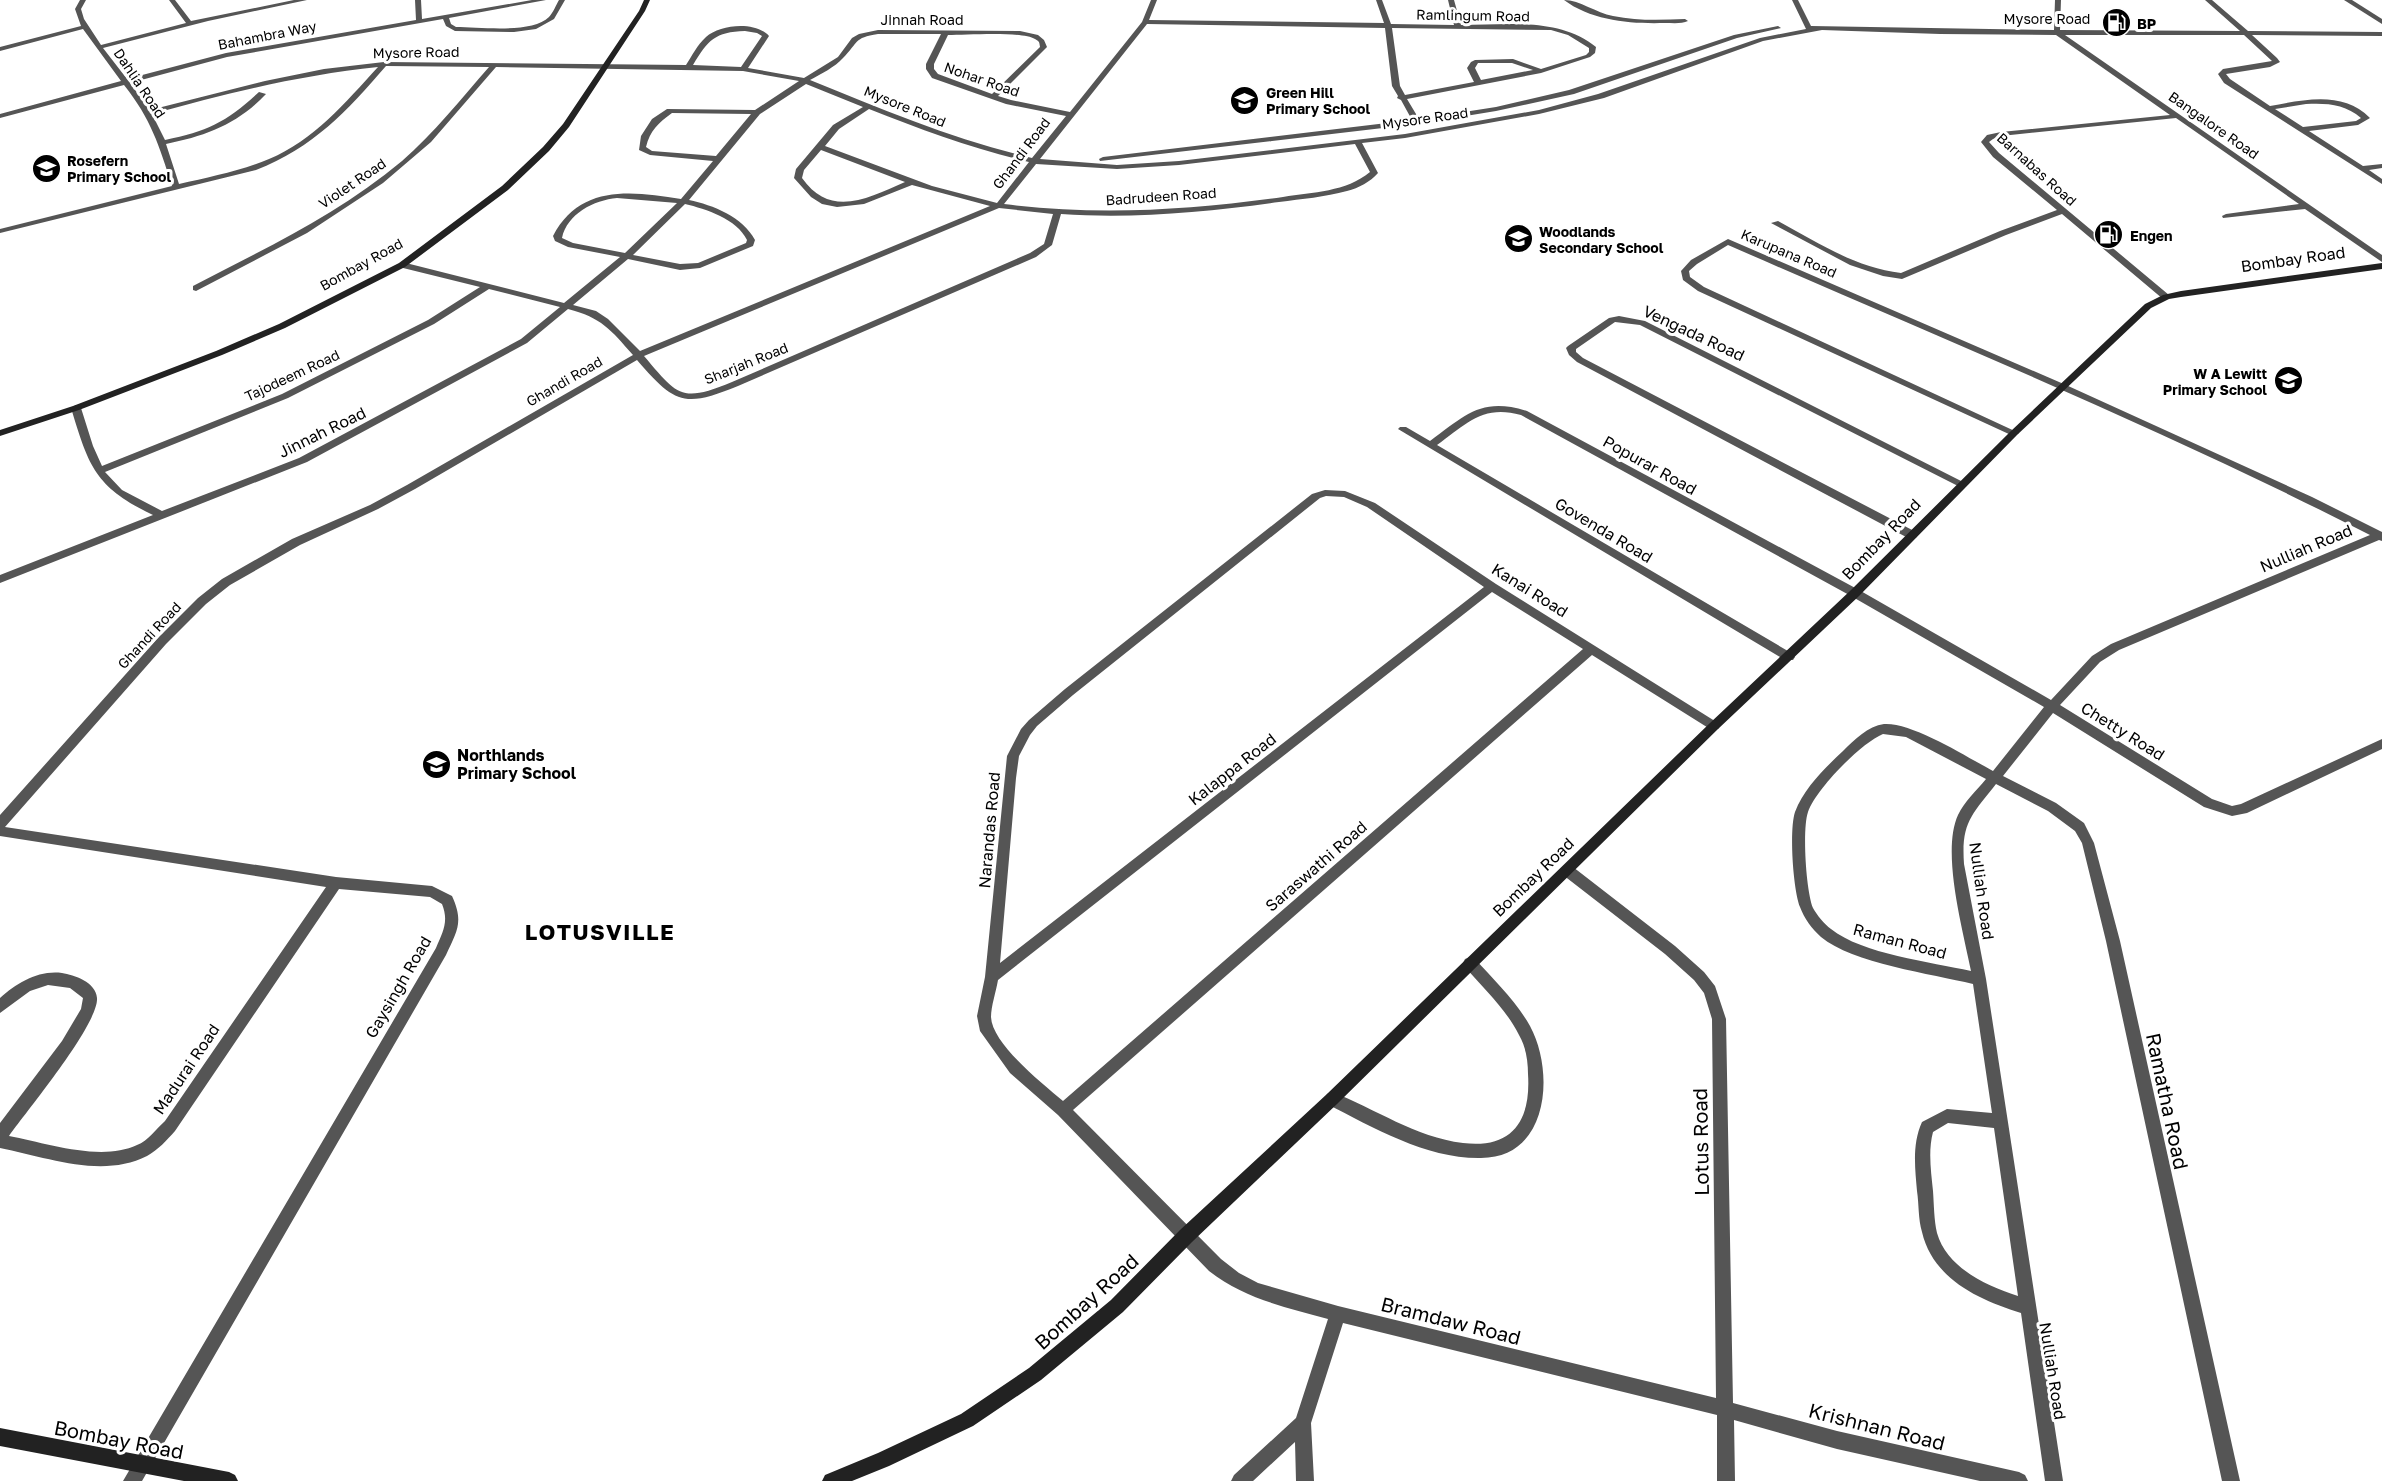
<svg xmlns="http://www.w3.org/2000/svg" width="2382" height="1481" font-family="'Golos Text',sans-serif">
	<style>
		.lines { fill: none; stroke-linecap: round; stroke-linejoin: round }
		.street { fill: #555; fill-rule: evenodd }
		.secondary { fill: #222; fill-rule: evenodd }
		.labels { text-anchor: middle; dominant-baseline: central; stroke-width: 6; stroke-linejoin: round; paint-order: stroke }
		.far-street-label { font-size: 14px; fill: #000; stroke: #fff }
		.far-poi-label { font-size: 14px; font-weight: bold; fill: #000; stroke: #fff; text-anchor: start }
		.street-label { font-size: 16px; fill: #000; stroke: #fff }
		.poi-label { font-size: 16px; font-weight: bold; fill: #000; stroke: #fff; text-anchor: start }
		.near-street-label { font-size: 20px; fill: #000; stroke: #fff }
		.district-label { font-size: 22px; font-weight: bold; letter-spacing: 1.5px; fill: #000; stroke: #fff }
	</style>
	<rect width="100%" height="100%" fill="#fff"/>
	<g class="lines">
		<g class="street">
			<path d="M80,0h6l-5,9 3,10 17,26 85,-22 -17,-23h6l16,21 103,-21h13l-99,21 -105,27 24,31 99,-26 190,-33 -1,-20h6l1,19 110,-19h14l-97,18 2,6 5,3c24,0 76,7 93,-10 4,-4 7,-12 10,-17h6l-11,19 -18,10 -22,3 -59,-1 -9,-5 -3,-7 -216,38 -97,26 20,27 115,-29 59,-12 60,-7 302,3c6,-9 11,-20 20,-28 14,-13 50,-16 63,-1l-21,32 56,10 34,-21 14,-19 7,-4 19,-4 142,1 18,4 6,5 3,7 -49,49 13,4 59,12 72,-90 9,-22h6l-8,20 235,3 -8,-23h6l9,24 63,1 -6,-25h6l7,25c45,0 98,-8 135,22l-1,6 -5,4 -49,16 -134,26 12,20 77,-12 73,-17 165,-55 44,-9 3,2 -44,10 -163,56 -78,17 -79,13 -317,37 -1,-2 4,-2 309,-37 -11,-20 -4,-2 1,-2 -6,-10 -7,-58 -238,-4 -107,135 77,6 62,-4 226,-27 134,-24 59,-16 162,-56 46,-9 -14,-29h6l13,26 243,4 1,-30h6l-1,30 180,1 -35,-31h7l36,31 134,1v4l-130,-1 25,23 3,4 -10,5 -44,7 4,5 40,27c33,-6 73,-16 100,12l-12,7 -49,6 54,35 19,-2v4l-13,2 13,9v5l-158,-101 -6,-9 5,-5 49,-8 -28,-26h-179l317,220v7l-77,-53 -82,9 -1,-2 4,-2 73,-10 -123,-86 -175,18 -8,3 -4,3 10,11 170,142v4h-6l-101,-85 -56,21 -104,44 -19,-3 -33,-11 -79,-42 7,-2c39,21 78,47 123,52l99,-42 57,-21 -64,-53 -12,-15 6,-7 14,-3 169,-17 -114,-80 -116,-1 -118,-4 -59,11 -159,57 -65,16 -134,24 -43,5 16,30c-8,9 -19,15 -31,18 -22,6 -45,8 -68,11 -72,10 -145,17 -218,12l-9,31 -16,12 -298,129c-54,22 -63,18 -101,-26l-222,129 -37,20 -78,36 -70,40 -24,19 -40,40 -161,183 331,50 96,9 20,10c12,26 5,35 -6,59l-304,526h-19l313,-533c7,-16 13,-27 6,-44l-12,-7 -91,-8 -164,242c-8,9 -17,19 -28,25 -45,23 -101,1 -147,-8v-25l62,-82 19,-32 2,-11 -13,-10 -22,-3 -18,6 -30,22v-15c17,-15 38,-28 62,-25 12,2 34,9 35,25 2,26 -71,114 -88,138 37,7 92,26 128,9 11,-4 19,-16 28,-24l161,-234 -326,-51v-21l158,-177 40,-40 24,-19 70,-40 78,-34 37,-20 226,-130c-23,-26 -31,-37 -65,-46l-41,34 -220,119 -307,121v-8l153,-60c-58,-28 -64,-48 -82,-107l5,-3 5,3 12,38 9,20 180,-72 146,-74 52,-33 -81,-20 -1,-2 4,-3 162,41 56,-46 -52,-10 -13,-6 -2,-5c27,-52 79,-45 128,-37l32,-38 -63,-6 -11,-5 2,-14 11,-17 15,-10 88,1 44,-29 -56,-10 -247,-4 -65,75 -48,41 -76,50 -111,58 -3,-1v-4c71,-37 146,-72 209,-125 32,-28 59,-62 87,-94l-103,-1c-39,45 -73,82 -130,104l-256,63v-4l172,-43c-13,-41 -21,-67 -48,-101l-124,33v-4l121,-33 -38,-52 -83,22v-4l81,-21 -6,-17zM1392,28l159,2 17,5 21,13v4l-3,3 -45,14 -28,-10 -38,1 -4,2 -4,6 7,14 -69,13 -5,-9zM745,31l12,2 5,3 -21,31 -48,-2c15,-25 22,-33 52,-34zM878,34h63l-15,30v5l6,9 74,26 60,12 -34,42c-77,-18 -148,-48 -222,-78 11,-6 25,-13 33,-22 16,-16 10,-20 35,-24zM948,35c18,0 74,-4 87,4 5,3 4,3 5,8l-48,47 -54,-20 -4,-5v-5zM1478,63h34l21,7 -52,10 -6,-12zM378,67c-32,35 -65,74 -109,92 -29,12 -60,18 -90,25l-13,-40c40,-8 72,-20 100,-50l-7,-2c-32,30 -51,39 -94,48l-13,-26c75,-21 149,-39 226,-47zM806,84l57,23 -30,18 -37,44 -2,9 17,19 11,7 15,3 27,-3 48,-19 78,21 -350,145 -32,-32 -12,-8 -23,-6 55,-46 52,11 20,-2 53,-22 2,-6c-12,-23 -42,-35 -66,-40l71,-86zM2306,104c21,-1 39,0 55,14l-5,3 -53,6 -28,-18zM869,109c53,21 105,40 160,53l-32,41 -65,-17 -107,-40 14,-17zM672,113l79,1 -35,42 -64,-5 -6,-4c4,-16 12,-24 26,-34zM1355,144l15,28c-24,20 -57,20 -87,25 -93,13 -185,19 -279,7l32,-40 81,5 62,-4zM821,150l84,32c-37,16 -74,37 -103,-4l2,-8zM617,198l60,5 -52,50 -52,-10 -11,-5c5,-24 32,-38 55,-40zM685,204c21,5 52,15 62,36l-1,3 -48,20 -18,1 -47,-9zM999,208l54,6 -9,30 -14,9 -298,129c-51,21 -54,14 -88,-26zM489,289l71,18 -39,32 -222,119 -137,53 -40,-21 -17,-18 183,-74 146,-74z"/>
			<path d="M1564,0c16,0 32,13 49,16 24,5 48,4 72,3l3,2c-6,3 -15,2 -23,2 -34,1 -73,-2 -101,-23z"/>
			<path d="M2344,0h8l30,19v5z"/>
			<path d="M1728,239l338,146 246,112 70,35v9l-3,-1 -260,110 -19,12 -40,43 152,94 20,7 9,-2 141,-65v10l-135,64 -15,3 -28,-9 -151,-94 -50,63 53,27 28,20 10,20 26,98 120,540h-18l-116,-540 -24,-98 -7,-12 -27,-20 -52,-27c-24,31 -35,38 -32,80l22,115 77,502h-18l-24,-168c-42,-13 -88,-34 -99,-81 -4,-13 -3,-28 -5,-41 -2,-23 -5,-47 5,-69l25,-13 45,4 -19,-129c-41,-10 -121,-21 -152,-47 -9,-8 -17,-19 -21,-30 -7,-18 -11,-77 -5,-95 9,-24 30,-44 48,-61 11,-11 25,-25 41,-27 28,-2 83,33 109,47l51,-64 -193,-111 -330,-181c-38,-11 -55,9 -84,30l356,209 2,3 -2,3h-8l-387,-231 2,-2h6l24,14c36,-26 51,-44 97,-30l332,179 192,110 41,-44 19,-12 259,-109c-209,-107 -427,-196 -642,-290l-31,19 -8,7 1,6 14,10 315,146 -5,3 -3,-1 -313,-144 -15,-11 -2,-9 10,-11zM1883,734l23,3 80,42c-9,11 -22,23 -28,36 -17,37 5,115 13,156 -40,-9 -109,-17 -140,-42 -7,-5 -14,-14 -18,-21 -7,-17 -11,-79 -5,-96 8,-23 53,-69 75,-78zM1948,1123l46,5 24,168c-31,-10 -71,-28 -81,-63 -3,-13 -3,-28 -4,-42 -2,-20 -5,-40 0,-59z"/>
			<path d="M1619,316l26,5 322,163 -1,2h-8l-318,-161 -25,-3 -39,27v3l7,6 333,174 1,3 -1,3h-8l-331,-176 -8,-7 -3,-7 2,-2 41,-28z"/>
			<path d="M1325,490l20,1 30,12 121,81 222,139 2,3 -2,3h-8l-118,-74 -519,455 148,149 18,14 19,10 80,23 378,92 -4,-379 -8,-26 -10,-13 -29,-26 -102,-79 -1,-4 1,-4 5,-1 5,1 102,79 29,26 11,14 11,33 7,384 104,28 182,41 6,3 3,6h-48l-143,-32 -103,-29 1,61h-18v-66l-374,-92 -32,100 3,58h-18l-1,-39 -42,39h-22l3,-6 62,-57 32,-99c-43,-12 -83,-20 -119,-48l-151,-156 -48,-42 -30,-42 -3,-15 8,-39 22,-221 14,-27 8,-9 36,-31 247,-195zM1326,496l18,1 23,10 117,80 -484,376 16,-185 3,-22 11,-21 7,-9 36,-31 247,-197zM1492,592l91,57 -520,452c-20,-17 -71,-57 -72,-84 0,-11 5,-25 7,-37z"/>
			<path d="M1470,957l5,2c19,21 41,42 55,67 25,46 19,132 -49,132 -54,1 -107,-30 -154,-54l-2,-5 2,-5 5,-2c44,17 83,45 131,51 50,6 68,-23 65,-69 0,-13 -2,-27 -9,-39 -13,-26 -35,-46 -54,-68l-2,-4 2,-4z"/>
		</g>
		<g class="secondary">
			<path d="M644,0h6l-5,11 -76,116 -20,24 -41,39 -103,77 -120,61 -63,27 -143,55 -79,26v-6l73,-24 143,-55 63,-27 120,-61 103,-77 41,-39 20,-23 76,-113z"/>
			<path d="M2382,263v6l-201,28 -12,2 -18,9 -134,127 -158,161 -141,133 -381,375 -145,138 -69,70 -82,68 -68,46 -84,40 -37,15h-30l3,-6 53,-22 83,-39 68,-46 82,-68 69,-70 147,-136 383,-371 141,-133 160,-159 134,-127 18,-9 18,-4z"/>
			<path d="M0,1428l229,44 6,3 3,6h-54l-184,-35z"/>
		</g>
	</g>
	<defs>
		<symbol id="fuel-disc" viewBox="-11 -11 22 22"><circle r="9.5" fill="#000" stroke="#fff"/><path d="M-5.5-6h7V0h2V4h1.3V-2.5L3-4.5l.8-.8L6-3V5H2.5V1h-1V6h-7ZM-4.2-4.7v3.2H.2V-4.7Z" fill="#fff"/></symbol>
		<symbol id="school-disc" viewBox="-11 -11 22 22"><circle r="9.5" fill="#000" stroke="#fff"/><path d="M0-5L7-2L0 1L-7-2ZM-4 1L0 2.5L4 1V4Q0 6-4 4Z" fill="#fff"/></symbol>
	</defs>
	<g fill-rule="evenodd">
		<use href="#fuel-disc" x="2100" y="6" width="33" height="33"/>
		<use href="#school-disc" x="1228" y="84" width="33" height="33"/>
		<use href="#school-disc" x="30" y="152" width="33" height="33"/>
		<use href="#fuel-disc" x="2092" y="218" width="33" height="33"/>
		<use href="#school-disc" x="1502" y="222" width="33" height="33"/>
		<use href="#school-disc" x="2272" y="364" width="33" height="33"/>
		<use href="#school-disc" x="420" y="748" width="33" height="33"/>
	</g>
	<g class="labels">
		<g class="far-street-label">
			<text transform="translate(1473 15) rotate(1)">Ramlingum Road</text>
			<text x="2047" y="18">Mysore Road</text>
			<text x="922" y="19">Jinnah Road</text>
			<text transform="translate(267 35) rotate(-11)">Bahambra Way</text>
			<text transform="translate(416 52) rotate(-1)">Mysore Road</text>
			<text transform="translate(982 79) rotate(19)">Nohar Road</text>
			<text transform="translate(140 83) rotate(56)">Dahlia Road</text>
			<text transform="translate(905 106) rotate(22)">Mysore Road</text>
			<text transform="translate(1425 118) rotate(-8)">Mysore Road</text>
			<text transform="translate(2214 125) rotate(35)">Bangalore Road</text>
			<text transform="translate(1021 153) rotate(-53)">Ghandi Road</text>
			<text transform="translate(2037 169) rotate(42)">Barnabas Road</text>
			<text transform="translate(352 183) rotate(-34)">Violet Road</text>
			<text transform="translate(1161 196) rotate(-4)">Badrudeen Road</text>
			<text transform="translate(1789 253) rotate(23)">Karupana Road</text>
			<text transform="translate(361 264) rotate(-29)">Bombay Road</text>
			<text transform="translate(746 363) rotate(-22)">Sharjah Road</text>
			<text transform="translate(292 375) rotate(-25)">Tajodeem Road</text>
			<text transform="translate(564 381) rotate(-30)">Ghandi Road</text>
			<text transform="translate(149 635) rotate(-47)">Ghandi Road</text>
		</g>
		<g class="far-poi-label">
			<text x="2137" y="23">BP</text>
			<text x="1266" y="92">Green Hill<tspan x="1266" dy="16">Primary School</tspan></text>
			<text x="67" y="160">Rosefern<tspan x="67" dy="16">Primary School</tspan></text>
			<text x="1539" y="231">Woodlands<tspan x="1539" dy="16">Secondary School</tspan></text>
			<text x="2130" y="235">Engen</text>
			<text x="2267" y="373" text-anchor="end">W A Lewitt<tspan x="2267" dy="16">Primary School</tspan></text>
		</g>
		<g class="street-label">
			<text transform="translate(2293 259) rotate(-8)">Bombay Road</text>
			<text transform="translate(1694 333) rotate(25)">Vengada Road</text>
			<text transform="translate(322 432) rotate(-26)">Jinnah Road</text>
			<text transform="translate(1650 465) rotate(29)">Popurar Road</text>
			<text transform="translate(1604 530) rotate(31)">Govenda Road</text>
			<text transform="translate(1881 539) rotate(-46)">Bombay Road</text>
			<text transform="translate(2306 548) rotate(-23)">Nulliah Road</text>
			<text transform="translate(1530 590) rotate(32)">Kanai Road</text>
			<text transform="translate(2123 731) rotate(32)">Chetty Road</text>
			<text transform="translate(1232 769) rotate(-38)">Kalappa Road</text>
			<text transform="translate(989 830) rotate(-85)">Narandas Road</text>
			<text transform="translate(1316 866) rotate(-41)">Saraswathi Road</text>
			<text transform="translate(1533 877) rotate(-44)">Bombay Road</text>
			<text transform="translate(1982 891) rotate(82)">Nulliah Road</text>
			<text transform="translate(1900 941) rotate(15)">Raman Road</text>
			<text transform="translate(398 987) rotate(-60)">Gaysingh Road</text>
			<text transform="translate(186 1069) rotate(-56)">Madurai Road</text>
			<text transform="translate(2053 1371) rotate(81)">Nulliah Road</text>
		</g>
		<g class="poi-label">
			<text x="457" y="755">Northlands<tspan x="457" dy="18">Primary School</tspan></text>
		</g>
		<g class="near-street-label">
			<text transform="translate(2168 1101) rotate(78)">Ramatha Road</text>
			<text transform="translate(1700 1142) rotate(-91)">Lotus Road</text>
			<text transform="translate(1086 1301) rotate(-42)">Bombay Road</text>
			<text transform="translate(1451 1320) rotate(14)">Bramdaw Road</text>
			<text transform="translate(1877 1426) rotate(14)">Krishnan Road</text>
			<text transform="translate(119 1439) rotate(11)">Bombay Road</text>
		</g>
		<g class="district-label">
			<text x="600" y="931">LOTUSVILLE</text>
		</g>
	</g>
</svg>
